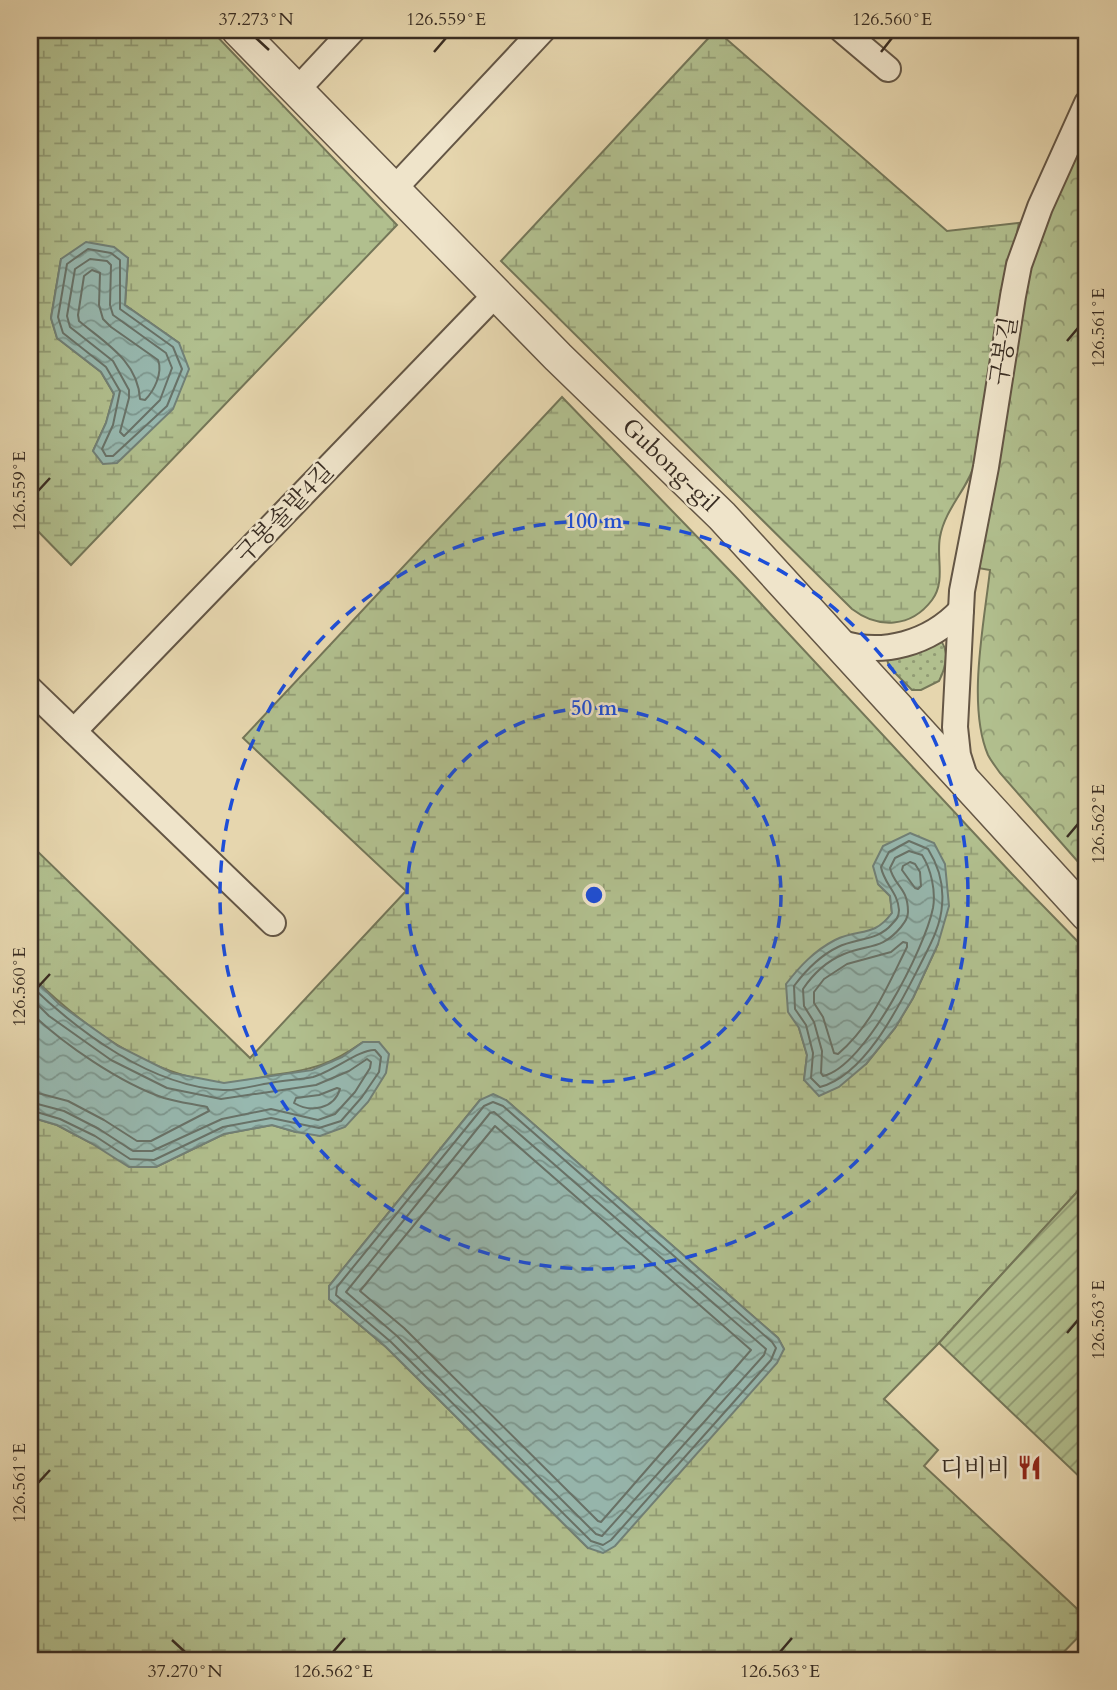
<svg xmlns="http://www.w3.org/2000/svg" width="1117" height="1690" font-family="Cardo,'Noto Serif KR',serif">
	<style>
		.grass { fill: url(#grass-dots); stroke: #747658; stroke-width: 2 }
		.forest { fill: url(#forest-crowns); stroke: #747658; stroke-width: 2 }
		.wetland { fill: url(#wetland-marsh); stroke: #747658; stroke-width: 2; fill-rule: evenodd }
		.garden { fill: url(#garden-furrows); stroke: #747658; stroke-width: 2 }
		.water { fill: url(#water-waves); stroke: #718077; stroke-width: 2 }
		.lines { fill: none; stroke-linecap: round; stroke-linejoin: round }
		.shore { stroke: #687268; stroke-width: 2 }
		.minor-casing { stroke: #645645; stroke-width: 28 }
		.tertiary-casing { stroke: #645645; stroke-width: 35 }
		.minor { stroke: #efe4ca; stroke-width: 24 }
		.tertiary { stroke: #efe4ca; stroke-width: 32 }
		.ticks { fill: none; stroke: #382c22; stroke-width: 2.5 }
		.ring { fill: none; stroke: #1d4ed8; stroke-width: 3.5; stroke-dasharray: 12 9 }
		.labels { text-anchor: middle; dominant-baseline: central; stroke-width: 5; stroke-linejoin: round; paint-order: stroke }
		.street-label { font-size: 24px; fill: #382c22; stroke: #efe4ca }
		.poi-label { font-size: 24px; fill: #382c22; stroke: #efe4ca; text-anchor: end }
		.centre { fill: #1d4ed8; stroke: #efe4ca; stroke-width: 3.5 }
		.ring-label { font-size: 21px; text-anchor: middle; font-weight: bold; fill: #1d4ed8; stroke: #efe4ca; stroke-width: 5; stroke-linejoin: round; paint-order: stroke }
		.neatline { fill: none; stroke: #382c22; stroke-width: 2.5 }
		.ticks-label { font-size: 18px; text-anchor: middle; fill: #382c22 }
	</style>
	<defs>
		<pattern id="grass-dots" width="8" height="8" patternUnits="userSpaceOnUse" patternTransform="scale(1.75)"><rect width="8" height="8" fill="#b1bf8e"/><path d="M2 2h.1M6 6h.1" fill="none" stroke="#919b74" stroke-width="1.8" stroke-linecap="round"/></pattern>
		<pattern id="forest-crowns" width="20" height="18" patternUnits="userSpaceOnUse" patternTransform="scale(1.75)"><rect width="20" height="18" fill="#b1bf8e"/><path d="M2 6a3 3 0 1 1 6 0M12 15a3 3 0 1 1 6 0" fill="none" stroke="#919b74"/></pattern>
		<pattern id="wetland-marsh" width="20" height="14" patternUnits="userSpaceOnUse" patternTransform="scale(1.75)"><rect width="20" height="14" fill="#b1bf8e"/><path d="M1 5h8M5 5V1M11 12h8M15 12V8" fill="none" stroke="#919b74"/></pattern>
		<pattern id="garden-furrows" width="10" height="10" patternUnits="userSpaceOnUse" patternTransform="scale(1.75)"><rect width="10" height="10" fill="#b1bf8e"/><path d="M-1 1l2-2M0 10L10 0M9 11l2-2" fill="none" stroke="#919b74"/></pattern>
		<pattern id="water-waves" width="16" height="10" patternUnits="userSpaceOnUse" patternTransform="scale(1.75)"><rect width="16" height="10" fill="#97b8af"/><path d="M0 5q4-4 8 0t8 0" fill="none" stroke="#7c968e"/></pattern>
	</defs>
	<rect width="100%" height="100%" fill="#e6d6ae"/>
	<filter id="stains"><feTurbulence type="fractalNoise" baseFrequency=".00286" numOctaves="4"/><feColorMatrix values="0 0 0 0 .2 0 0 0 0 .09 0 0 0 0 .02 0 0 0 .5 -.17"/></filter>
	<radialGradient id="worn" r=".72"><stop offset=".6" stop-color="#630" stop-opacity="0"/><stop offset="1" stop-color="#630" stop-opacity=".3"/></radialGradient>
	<path class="grass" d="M939,639c12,11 6,30 0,42l-18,9h-9l-23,-23 -2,-8z"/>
	<path class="forest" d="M1087,125v747l-87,-99c-4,-6 -9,-12 -12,-18 -21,-50 -4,-131 2,-185l-12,-2 50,-288 13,-52z"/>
	<g class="wetland">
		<path d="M30,30h181l186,195 -326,340 -41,-42zM128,258l-3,47 54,38 -86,108 13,-28 8,-29 -13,-22 -44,-34 -6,-20 10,-59z"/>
		<path d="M716,30l231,201 72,-8c-8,40 -18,80 -25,121 -6,38 -9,78 -18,116 -7,28 -31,48 -36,77 -4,21 6,44 -8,63 -21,28 -54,29 -80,9l-351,-348z"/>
		<path d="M562,397l175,181 275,296 75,77v230l-148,162 -55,56 54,51 -14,16 163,152v10l-31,32h-1026v-543l27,8 34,18 65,24 68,-33 48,-9 24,7 67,-90c-33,23 -49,27 -89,33 -16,2 -36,10 -52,8 -76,-8 -139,-57 -192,-108v-131l220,214 156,-167 -163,-153zM878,884l60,60 -25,54 -18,30 -29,36 -62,16 3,-25 -8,-27 37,-88 44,-12 12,-15 -2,-17zM480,1100h26l272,238 6,11 -196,199 -202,-201 -57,-48v-13z"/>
	</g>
	<path class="garden" d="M1087,1181v303l-148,-141z"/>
	<g class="water">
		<path d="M86,242l28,5 14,11 -3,47 54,38 10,26 -16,40 -56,54 -14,1 -10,-13 13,-28 8,-29 -13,-22 -44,-34 -6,-20 10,-59z"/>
		<path d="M910,833l24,10 11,21 4,42 -11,38 -25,54 -18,30 -29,36 -27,23 -20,9 -15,-16 3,-25 -8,-27 -11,-16 -2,-28c14,-18 28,-33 49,-44 25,-12 38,-2 57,-27l-2,-17 -12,-12 -5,-18 10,-20z"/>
		<path d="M30,975l29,29 59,42 54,27 52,10 88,-13 30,-13 21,-15h16l10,12 -3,19 -18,29 -23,25 -25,9 -24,-4 -24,-7 -48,9 -68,33h-27l-38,-24 -34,-18 -27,-8z"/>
		<path d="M493,1094l13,6 272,238 6,11 -7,14 -162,183 -12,7 -15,-5 -202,-201 -57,-48v-13l151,-186z"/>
	</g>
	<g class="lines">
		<g class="shore">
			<path d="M88,249l23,4 9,7v49l53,38 9,22 -15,37 -54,50h-7l-4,-7 11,-24 7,-34 -14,-24 -43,-34 -5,-16 9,-53z"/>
			<path d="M90,259l17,2 4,4 -1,40 3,10 53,38 6,15 -12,32 -36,36 -4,-4 9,-34v-8l-16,-29 -43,-34 -3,-11 8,-47z"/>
			<path d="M92,270l8,3 -1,32 4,14 8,8 47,33c5,13 -4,31 -13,40l-5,-1c-2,-38 -35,-56 -61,-78l-1,-6 6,-39z"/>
			<path d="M909,841l19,8c10,16 16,36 14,56 -1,21 -13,42 -22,60 -20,39 -54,110 -100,122l-9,-9 2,-25 -7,-28 -11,-16 -1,-23c12,-16 25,-30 44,-39 18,-9 40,-6 54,-23 4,-4 7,-7 7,-14 -1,-18 -15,-26 -18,-43l8,-15z"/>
			<path d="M909,851l13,4c9,14 14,36 11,53 -8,40 -68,159 -110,168l-2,-3 1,-22 -8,-29 -10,-16 -1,-17c10,-15 24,-28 41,-35 25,-10 38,-4 57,-27 4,-5 7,-9 7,-15 0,-25 -14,-26 -18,-44l5,-10z"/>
			<path d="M910,862l5,2 5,8 1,14 -3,3 -3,-1 -13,-18 1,-4z"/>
			<path d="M903,942l4,1v4c-19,38 -35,78 -69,107l-4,-1 -11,-36 -9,-14v-11l10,-13 23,-15 44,-12z"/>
			<path d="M30,985c50,48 121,101 193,105 15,1 33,-5 47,-7 14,-3 29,-3 43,-6 19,-5 47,-28 62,-27l6,7 -2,15 -17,25 -21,24 -22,7 -48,-10 -48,9 -69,33 -24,-1 -35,-23 -35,-17 -30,-9"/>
			<path d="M30,997l19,19 62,44 56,28 54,11 95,-14 33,-14 18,-12 4,3 -1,6 -15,24 -20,22 -17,6 -47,-11 -49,10 -70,32h-19l-34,-22 -35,-18 -34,-9"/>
			<path d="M30,1012c33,32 90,71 134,86 13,4 29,6 43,9l2,4 -58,30h-14l-33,-21 -36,-19 -38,-10"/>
			<path d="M337,1088l3,1c-6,20 -29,24 -46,14l2,-5 23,-3z"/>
			<path d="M493,1102l10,4 269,236 4,6 -5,12 -160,180 -8,5 -12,-4 -200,-199 -55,-47 1,-8 147,-181z"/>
			<path d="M494,1112l272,237 -2,6 -162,181 -6,-2 -199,-198 -51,-44 144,-179z"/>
			<path d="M495,1126l256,224 -150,172 -3,-1 -194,-193 -44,-37z"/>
		</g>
		<defs>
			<g id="minor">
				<path d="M842,30l46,39"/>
				<path d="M297,90l56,-60"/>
				<path d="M394,189l149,-159"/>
				<path d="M839,642c43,15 91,1 122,-32"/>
				<path d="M30,689l243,234"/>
				<path d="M74,731l422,-437"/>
				<path d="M967,783l-9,-28 -3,-28 7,-136 24,-124 27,-171 6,-31 21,-58 47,-104"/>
			</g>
			<path id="tertiary" d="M238,30l320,327 164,159 365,399"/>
		</defs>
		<use href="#minor" class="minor-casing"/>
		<use href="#tertiary" class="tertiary-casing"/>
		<use href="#minor" class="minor"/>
		<use href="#tertiary" class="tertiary"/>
	</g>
	<path class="ticks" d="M256,38l13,12M434,52l12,-14M881,52l11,-14M1067,341l11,-13M38,491l12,-13M1067,837l11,-13M38,987l12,-13M1067,1333l11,-13M38,1483l12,-13M172,1640l13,12M333,1652l12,-14M780,1652l12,-14"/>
	<g class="ring">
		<circle cx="594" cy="895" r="187"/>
		<circle cx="594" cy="895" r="374"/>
	</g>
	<defs>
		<symbol id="restaurant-bare" viewBox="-9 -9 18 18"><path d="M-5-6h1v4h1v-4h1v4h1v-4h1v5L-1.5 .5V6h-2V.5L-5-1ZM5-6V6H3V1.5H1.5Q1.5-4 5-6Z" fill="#8f2418" stroke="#efe4ca" stroke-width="2.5" paint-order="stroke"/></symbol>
	</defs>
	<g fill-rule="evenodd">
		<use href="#restaurant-bare" x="1012" y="1450" width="35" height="35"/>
	</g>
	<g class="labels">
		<g class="street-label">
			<text transform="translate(1004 351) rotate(-81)">구봉길</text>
			<text transform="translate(670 465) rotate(44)">Gubong-gil</text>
			<text transform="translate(285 513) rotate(-46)">구봉솔밭4길</text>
		</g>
		<g class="poi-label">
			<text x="1010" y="1468">디비비</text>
		</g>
	</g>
	<circle cx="594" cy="895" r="10" class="centre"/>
	<g class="ring-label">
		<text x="594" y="528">100 m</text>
		<text x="594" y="715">50 m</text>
	</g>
	<rect width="1117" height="1690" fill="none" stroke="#e6d6ae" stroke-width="77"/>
	<rect x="38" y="38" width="1040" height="1614" class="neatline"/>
	<g class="ticks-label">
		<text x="256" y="25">37.273°N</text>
		<text x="446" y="25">126.559°E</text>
		<text x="892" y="25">126.560°E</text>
		<text transform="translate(1098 328) rotate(-90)" y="6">126.561°E</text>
		<text transform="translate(19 491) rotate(-90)" y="6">126.559°E</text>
		<text transform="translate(1098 824) rotate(-90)" y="6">126.562°E</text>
		<text transform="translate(19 987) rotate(-90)" y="6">126.560°E</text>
		<text transform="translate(1098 1320) rotate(-90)" y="6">126.563°E</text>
		<text transform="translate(19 1483) rotate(-90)" y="6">126.561°E</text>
		<text x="185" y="1677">37.270°N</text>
		<text x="333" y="1677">126.562°E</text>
		<text x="780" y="1677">126.563°E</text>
	</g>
	<rect width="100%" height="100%" filter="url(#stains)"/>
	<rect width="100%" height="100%" fill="url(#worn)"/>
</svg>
